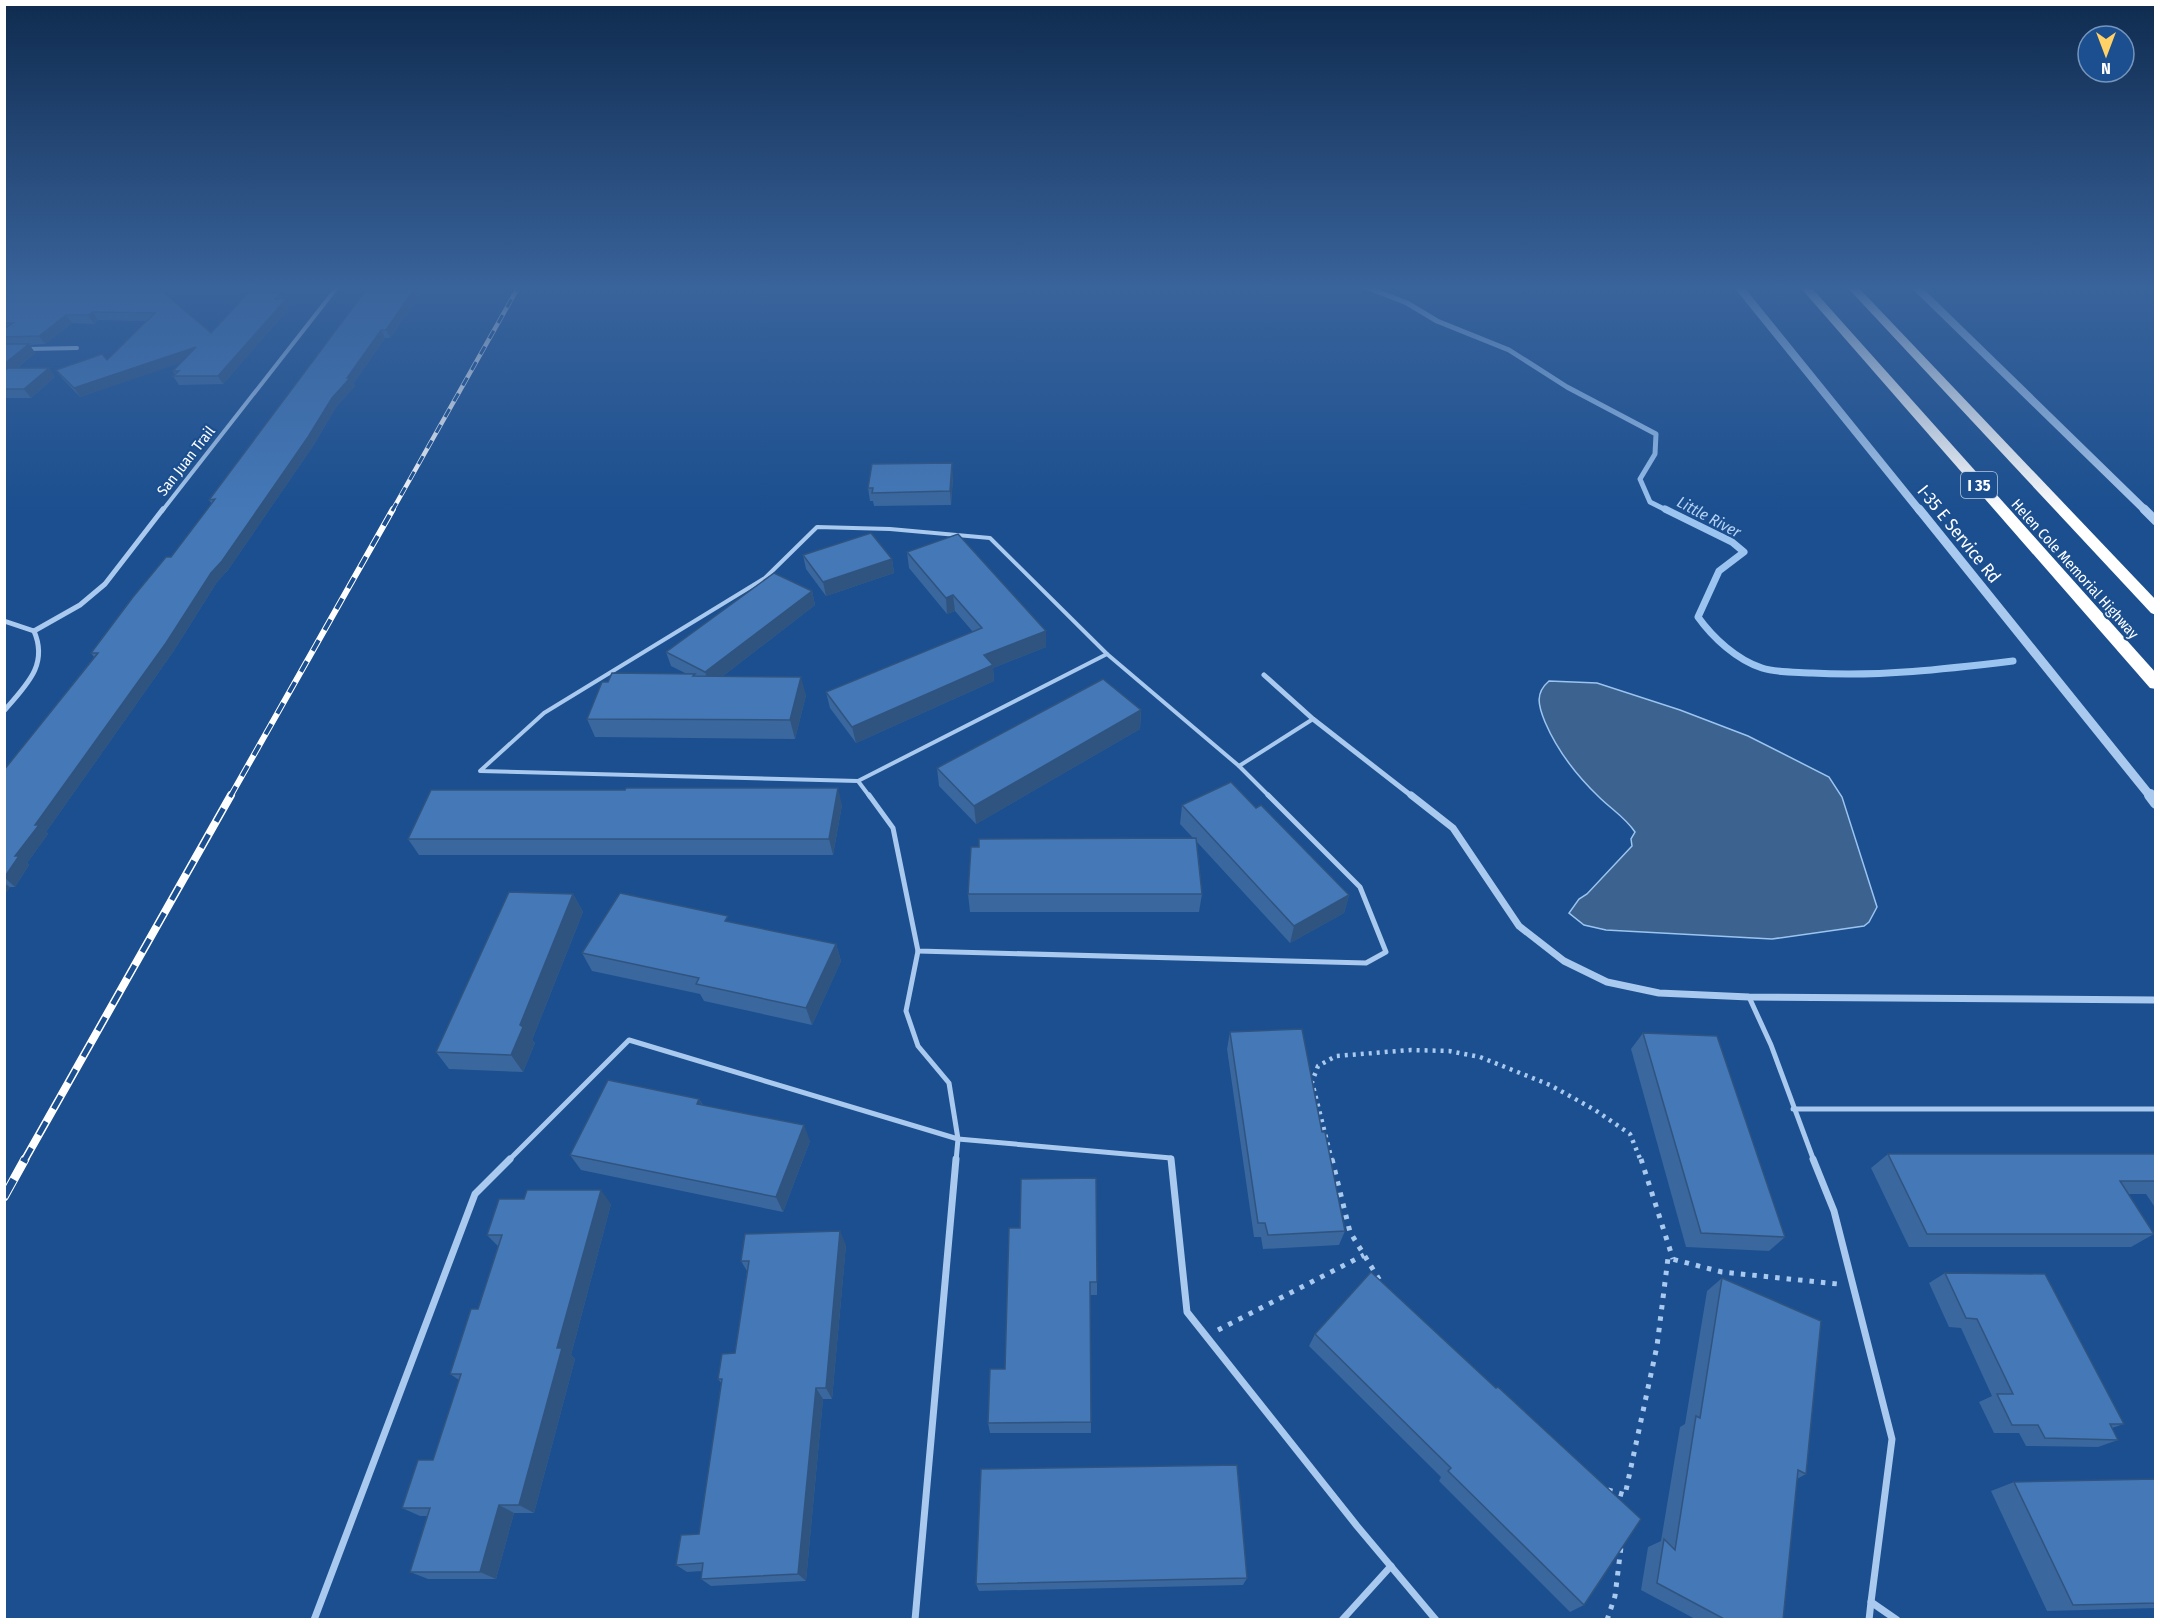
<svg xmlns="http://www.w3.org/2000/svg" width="2160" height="1624" font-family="'Fira Sans Condensed',sans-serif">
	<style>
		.water { fill: #3c6290; stroke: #9cc4f0; stroke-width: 1.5 }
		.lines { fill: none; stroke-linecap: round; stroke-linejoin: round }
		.stream-far1 { stroke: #9cc4f0; stroke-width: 5 }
		.stream { stroke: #9cc4f0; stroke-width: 7 }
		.path-far1 { stroke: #a9c9ee; stroke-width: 4.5; stroke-dasharray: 3 5; stroke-linecap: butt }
		.path { stroke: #a9c9ee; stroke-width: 5; stroke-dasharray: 4.5 7; stroke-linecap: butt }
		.service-far2 { stroke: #a9c9ee; stroke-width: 4 }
		.service-far1 { stroke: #a9c9ee; stroke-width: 5 }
		.service { stroke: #a9c9ee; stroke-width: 7 }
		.minor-far2 { stroke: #a9c9ee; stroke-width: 4 }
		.minor-far1 { stroke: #a9c9ee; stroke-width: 5 }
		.minor { stroke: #a9c9ee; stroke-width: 7 }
		.tertiary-far2 { stroke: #a9c9ee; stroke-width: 8 }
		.tertiary-far1 { stroke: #a9c9ee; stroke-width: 9 }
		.tertiary { stroke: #a9c9ee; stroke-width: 12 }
		.motorway { fill: #fff; fill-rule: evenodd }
		.rail-far3-casing { stroke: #fff; stroke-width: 4.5 }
		.rail-far2-casing { stroke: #fff; stroke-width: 6 }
		.rail-far1-casing { stroke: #fff; stroke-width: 8 }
		.rail-casing { stroke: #fff; stroke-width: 9 }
		.rail-far3 { stroke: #1b4f8f; stroke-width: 3; stroke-dasharray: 9; stroke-linecap: butt }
		.rail-far2 { stroke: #1b4f8f; stroke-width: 4; stroke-dasharray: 12; stroke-linecap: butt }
		.rail-far1 { stroke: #1b4f8f; stroke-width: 5; stroke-dasharray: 15; stroke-linecap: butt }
		.rail { stroke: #1b4f8f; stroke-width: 7; stroke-dasharray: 20; stroke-linecap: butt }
		.wall { fill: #3a679d }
		.shaded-wall { fill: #305480 }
		.building { fill: #4478b7; stroke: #305480; stroke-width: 1.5 }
		.labels { text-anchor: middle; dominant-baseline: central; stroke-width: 4.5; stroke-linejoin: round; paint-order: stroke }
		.far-street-label { font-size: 15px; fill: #fff; stroke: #1b4f8f }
		.shield { fill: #1b4f8f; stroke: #bbcadd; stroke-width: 1.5 }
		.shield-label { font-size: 16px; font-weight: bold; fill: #fff }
		.far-water-label { font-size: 16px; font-style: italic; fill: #b5d3f5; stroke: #1b4f8f }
		.street-label { font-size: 18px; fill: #fff; stroke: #1b4f8f }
	</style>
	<rect width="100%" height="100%" fill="#1b4f8f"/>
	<path class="water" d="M1549,681l48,2 83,27 68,26 81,41 13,20 35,110 -8,15 -5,4 -92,13 -166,-9 -22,-5 -15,-12 10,-14 8,-5 45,-48 -1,-7 4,-7c-10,-15 -24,-23 -36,-35 -23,-22 -42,-47 -54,-75 -7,-17 -10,-29 4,-41z"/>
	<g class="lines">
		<path class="stream-far1" d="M1363,286l44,17 30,18 72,29 58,37 89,47 -1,20 -15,25 10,23 18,9"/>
		<path class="stream" d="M1665,509l67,33 12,10 -25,19 -21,46c15,21 39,43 64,51 15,5 34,4 50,5 67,4 134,-4 201,-12"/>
		<path class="path-far1" d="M1332,1161l-20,-79 6,-16 18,-10 75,-6 38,1 31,6 70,28 45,25 35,24 11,27"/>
		<g class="path">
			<path d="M1332,1159l18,73 32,52"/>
			<path d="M1641,1159l32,100"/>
			<path d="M1218,1330l146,-75"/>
			<path d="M1608,1490l17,5 32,-149 11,-88 54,14 116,12"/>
			<path d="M1607,1620l8,-24 6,-49"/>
		</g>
		<g class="service-far2">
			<path d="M1239,766l74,-47"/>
			<path d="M858,781l249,-127"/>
			<path d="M870,797l-12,-16 -378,-10 64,-58 221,-135 52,-51 73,2 100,9 117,116 132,112 31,31"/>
		</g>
		<g class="service-far1">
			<path d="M869,795l24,33 25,123 448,12 20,-11 -26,-65 -92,-92"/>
			<path d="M918,951l-12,60 12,35 31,37 9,56 213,19v3"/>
			<path d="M1749,997l22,48 43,116"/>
			<path d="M1793,1109h363"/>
			<path d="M508,1161l121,-121 329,99 -2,22"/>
		</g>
		<g class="service">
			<path d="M1171,1159l16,153 170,214 79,94"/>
			<path d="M1813,1159l21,52 58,228 -21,163 26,18"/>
			<path d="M314,1620l161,-426 35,-35"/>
			<path d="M915,1620l41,-461"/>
			<path d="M1342,1620l49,-54"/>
			<path d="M1869,1620l2,-18"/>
		</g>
		<g class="minor-far2">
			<path d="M27,349l50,-1"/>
			<path d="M162,511l176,-225"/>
		</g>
		<g class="minor-far1">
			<path d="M4,621l30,10"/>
			<path d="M34,631l46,-26 25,-21 58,-75"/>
			<path d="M1264,675l49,44 100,78"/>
			<path d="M4,711c21,-25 45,-45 30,-80"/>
		</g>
		<path class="minor" d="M1411,795l42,33 66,98 45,35 43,21 52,11 90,4 407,3"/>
		<g class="tertiary-far2">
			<path d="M1738,286l182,225"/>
			<path d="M1915,286l231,225"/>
		</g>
		<g class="tertiary-far1">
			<path d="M1919,509l232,288"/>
			<path d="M2144,509l12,12"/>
		</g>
		<path class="tertiary" d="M2150,795l6,8"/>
		<g class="motorway">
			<path d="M1799,286h11l346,387v16l-6,-1z"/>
			<path d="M1846,286h11l299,314v15l-5,-2z"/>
		</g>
		<defs>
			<path id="rail-far3" d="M392,511l127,-225"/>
			<path id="rail-far2" d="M230,797l163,-288"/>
			<path id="rail-far1" d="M24,1161l207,-366"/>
			<path id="rail" d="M4,1197l21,-38"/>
		</defs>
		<use href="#rail-far3" class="rail-far3-casing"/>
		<use href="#rail-far2" class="rail-far2-casing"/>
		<use href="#rail-far1" class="rail-far1-casing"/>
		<use href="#rail" class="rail-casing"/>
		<use href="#rail-far3" class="rail-far3"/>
		<use href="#rail-far2" class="rail-far2"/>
		<use href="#rail-far1" class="rail-far1"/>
		<use href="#rail" class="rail"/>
	</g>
	<g class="wall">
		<path d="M4,286h282l-4,5 -119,1 48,41 70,-40 9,14 -67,77 -44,1 -6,-9 2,-1 -2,-4 8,-9 -101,35 -18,-19 -6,-8 51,-10 40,-39 -49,-1 -4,4 -22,-1 -27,21 -15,1 5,8 -18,15 38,9 -24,21h-27z"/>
		<path d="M369,286h53l1,3 -33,49h-5l-32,46 2,2 -19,21 -23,39 -85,124 -11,12 -44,70 -127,180 2,2 -21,29 2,2 -14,22h-5l-6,8v-125l90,-113 -3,-4 80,-96 41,-53 -3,-4z"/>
		<path d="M953,477l-2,28 -77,1 -1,-5h-3l-2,-13z"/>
		<path d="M907,552l139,79v16l-53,21 1,13 -138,62 -26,-35 -4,-16 147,-60 -18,-21 -8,3 -38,-46z"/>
		<path d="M803,555l89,4 2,14 -68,23 -20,-27z"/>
		<path d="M812,591l3,14 -92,71 83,19 -11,44 -200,-2 -8,-18 21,-37 79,-8 -16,-8 -5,-14z"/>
		<path d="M1141,710l-1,19 -164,95 -37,-38 -2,-18z"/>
		<path d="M625,790l217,15 -9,50h-414l-11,-16z"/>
		<path d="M1182,805l74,3 93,87 -5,18 -54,30 -93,-101 5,52 -3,18h-229l-2,-18 225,-56 -13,-14z"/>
		<path d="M573,894l10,18 -51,128 3,3 -12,29 -74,-3 -13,-17z"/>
		<path d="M730,922l106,22 5,17 -29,64 -108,-24 -4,-7 -108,-23 -10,-18z"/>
		<path d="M1230,1032l92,100 23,99 -6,14 -76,4 -2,-12h-7l-27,-188z"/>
		<path d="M1643,1033l142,204 -16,14 -83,-4 -55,-198z"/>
		<path d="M699,1099l4,6 107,36 -27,71 -202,-42 -11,-15z"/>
		<path d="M1888,1154h268v55l-10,-15h-17l25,40 -23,13h-222l-38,-79z"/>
		<path d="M611,1204l-40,151 4,4 -41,154h-20l-18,66h-68l-18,-7 17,-56h-7l-18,-8 31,-48 26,-80 -9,-6 28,-65 20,-63 -11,-11z"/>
		<path d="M1009,1228l88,54v13h-7l1,138h-101l-2,-10 17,-54z"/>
		<path d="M846,1245l-14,154h-9l-17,182 -95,5 -10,-7 1,-8 -15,1 -11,-7 23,-31 23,-150 -4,-5 17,-26 12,-82 -6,-10z"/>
		<path d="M1371,1272l213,333 -14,7 -131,-131 2,-4 -132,-131 6,-12z"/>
		<path d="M1945,1273l179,151 -12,4 6,12 -20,7 -72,-1 -7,-13h-25l-15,-31 13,-6 -31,-68 -12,-1 -20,-44z"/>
		<path d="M1722,1278l84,196 -9,5 -14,141h-86l-56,-30 7,-43 13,-6 19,-114 5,-3 22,-133z"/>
		<path d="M2156,1479v129l-109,3 -56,-120 23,-9z"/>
		<path d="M1247,1578l-4,7 -264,6 -3,-7z"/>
	</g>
	<g class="shaded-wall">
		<path d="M279,286h7l-4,5z"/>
		<path d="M415,286h7l1,3 -33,49 -4,-8z"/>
		<path d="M281,293l9,14 -67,77 -5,-8z"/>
		<path d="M93,312l5,8 -4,4 -6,-9z"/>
		<path d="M66,315l6,8 -27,21 -6,-8z"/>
		<path d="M381,330l4,8 -32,46 2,2 -19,21 -23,39 -85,124 -11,12 -44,70 -127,180 2,2 -21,29 2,2 -14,22 -10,-9 10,-22 20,-31 297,-427z"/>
		<path d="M29,344l6,9 -31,25v-14z"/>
		<path d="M196,347l5,9 -121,41 -6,-9z"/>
		<path d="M49,368l6,9 -24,21 -7,-9z"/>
		<path d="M952,463l1,14 -2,28 -1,-14z"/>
		<path d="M892,559l2,14 -68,23 -3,-14z"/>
		<path d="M812,591l3,14 -105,81 -5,-14z"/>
		<path d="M953,595l2,16 -8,3 -1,-16z"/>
		<path d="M1046,631v16l-53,21 1,13 -138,62 -4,-16 132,-72z"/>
		<path d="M801,677l5,18 -11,44 -5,-19z"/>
		<path d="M1141,710l-1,19 -164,95 -2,-18z"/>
		<path d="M838,788l4,17 -9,50 -4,-16z"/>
		<path d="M4,883l6,4 -6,8z"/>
		<path d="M573,894l10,18 -51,128 3,3 -12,29 -12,-17 9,-30z"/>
		<path d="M1349,895l-5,18 -54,30 4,-17z"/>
		<path d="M836,944l5,17 -29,64 -6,-17z"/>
		<path d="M699,1099l8,15 -10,-10z"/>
		<path d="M804,1125l6,16 -27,71 -7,-15z"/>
		<path d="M601,1190l10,14 -40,151 4,4 -41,154 -15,-8 38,-157z"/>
		<path d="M840,1231l6,14 -14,154 -6,-11z"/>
		<path d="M816,1388l7,11 -17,182 -8,-7z"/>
		<path d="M499,1505l15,8 -18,66 -16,-7z"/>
	</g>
	<g class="building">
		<path d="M4,286h152l55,47 37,-40h33l-6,6h11l-68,77h-45l6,-5h-6l23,-24 -122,41 -18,-18 46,-16 5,6 48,-47 -62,-1 -5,3h-22l-27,21 -35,1v-8l9,-6h-9z"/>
		<path d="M369,286h47l-30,44h-5l-34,48h3l-18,20 -24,39 -86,124 -11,12 -45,70 -131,182h4l-24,31h4l-15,22v-108l94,-117h-7l42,-56 33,-40h5l44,-58 -6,1z"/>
		<path d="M4,344h25l-25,20z"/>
		<path d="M8,368h41l-25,21h-20v-19z"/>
		<path d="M952,463l-2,28 -78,2 1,-5h-5l4,-24z"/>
		<path d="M871,533l21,26 -69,23 -20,-27z"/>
		<path d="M958,534l88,97 -62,24 9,10 -141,62 -26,-35 156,-64 -29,-33 -7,3 -39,-46z"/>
		<path d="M774,573l38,18 -107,81 -39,-20z"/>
		<path d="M612,673l83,1 -2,2 108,1 -11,43 -203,-1 15,-37h6z"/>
		<path d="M1103,679l38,31 -167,96 -37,-38z"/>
		<path d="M1231,782l25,26 5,-3 88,90 -55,31 -112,-121z"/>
		<path d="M626,788h212l-9,51h-421l23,-49h194z"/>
		<path d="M1196,838l6,56h-234l3,-47h8v-8z"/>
		<path d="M509,892l64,2 -53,131 3,2 -12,28 -75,-3z"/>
		<path d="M620,893l108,23 -3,5 111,23 -30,64 -110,-24 3,-6 -117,-25z"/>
		<path d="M1302,1029l20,103h3l20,99 -77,4 -3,-12h-7l-28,-191z"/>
		<path d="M1643,1033l74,3 68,201 -84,-4z"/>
		<path d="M608,1080l91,19 -2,5 107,21 -28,72 -206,-42z"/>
		<path d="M1888,1154h268v27h-36l34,53h-227z"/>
		<path d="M1096,1178l1,104h-7l1,140 -103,1 2,-54h15l4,-141h11l1,-49z"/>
		<path d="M527,1190h74l-44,158h5l-43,157h-20l-19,67h-70l20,-64h-28l16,-48h15l28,-86h-11l21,-65h7l24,-74h-15l12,-36h25z"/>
		<path d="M840,1231l-14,157h-10l-18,186 -97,5 2,-16 -27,2 5,-30 18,-1 23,-155h-4l4,-25 13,-1 14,-92h-8l4,-27z"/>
		<path d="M1371,1272l125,116 2,-1 143,132 -57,86 -136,-134 3,-3 -136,-134z"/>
		<path d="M1945,1273l100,1 79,150h-14l8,16 -73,-2 -7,-13h-26l-15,-31h16l-36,-75 -11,-1z"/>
		<path d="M1722,1278l99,43 -15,153 -8,-4 -15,150h-57l-69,-37 7,-44 11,11 21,-134 4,2z"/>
		<path d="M1237,1465l10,113 -271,6 5,-115z"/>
		<path d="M2156,1479v124l-83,2 -59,-123z"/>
	</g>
	<linearGradient id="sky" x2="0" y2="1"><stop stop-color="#0f2b4f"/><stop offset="0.56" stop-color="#39639b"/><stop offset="1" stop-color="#39639b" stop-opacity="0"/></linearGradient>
	<rect width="2160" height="513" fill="url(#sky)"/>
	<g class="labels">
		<g class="far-street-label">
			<text transform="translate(186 461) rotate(-52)">San Juan Trail</text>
			<text transform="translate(2075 569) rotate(48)">Helen Cole Memorial Highway</text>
		</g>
		<rect class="shield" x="1961" y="472" width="36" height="26" rx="4.5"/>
		<g class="shield-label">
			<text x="1979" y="485">I 35</text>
		</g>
		<g class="far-water-label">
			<text transform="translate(1709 517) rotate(28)">Little River</text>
		</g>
		<g class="street-label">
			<text transform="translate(1959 534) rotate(51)">I-35 E Service Rd</text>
		</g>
	</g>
	<rect width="2160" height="1624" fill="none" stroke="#ffffff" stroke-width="12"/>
	<g transform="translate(2106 54) rotate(180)"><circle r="28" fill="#1b4f8f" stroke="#7695bc" stroke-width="1.5"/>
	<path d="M0-4.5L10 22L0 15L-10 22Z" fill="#ffd166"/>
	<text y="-9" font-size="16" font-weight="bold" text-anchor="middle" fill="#ffffff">N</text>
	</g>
</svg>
